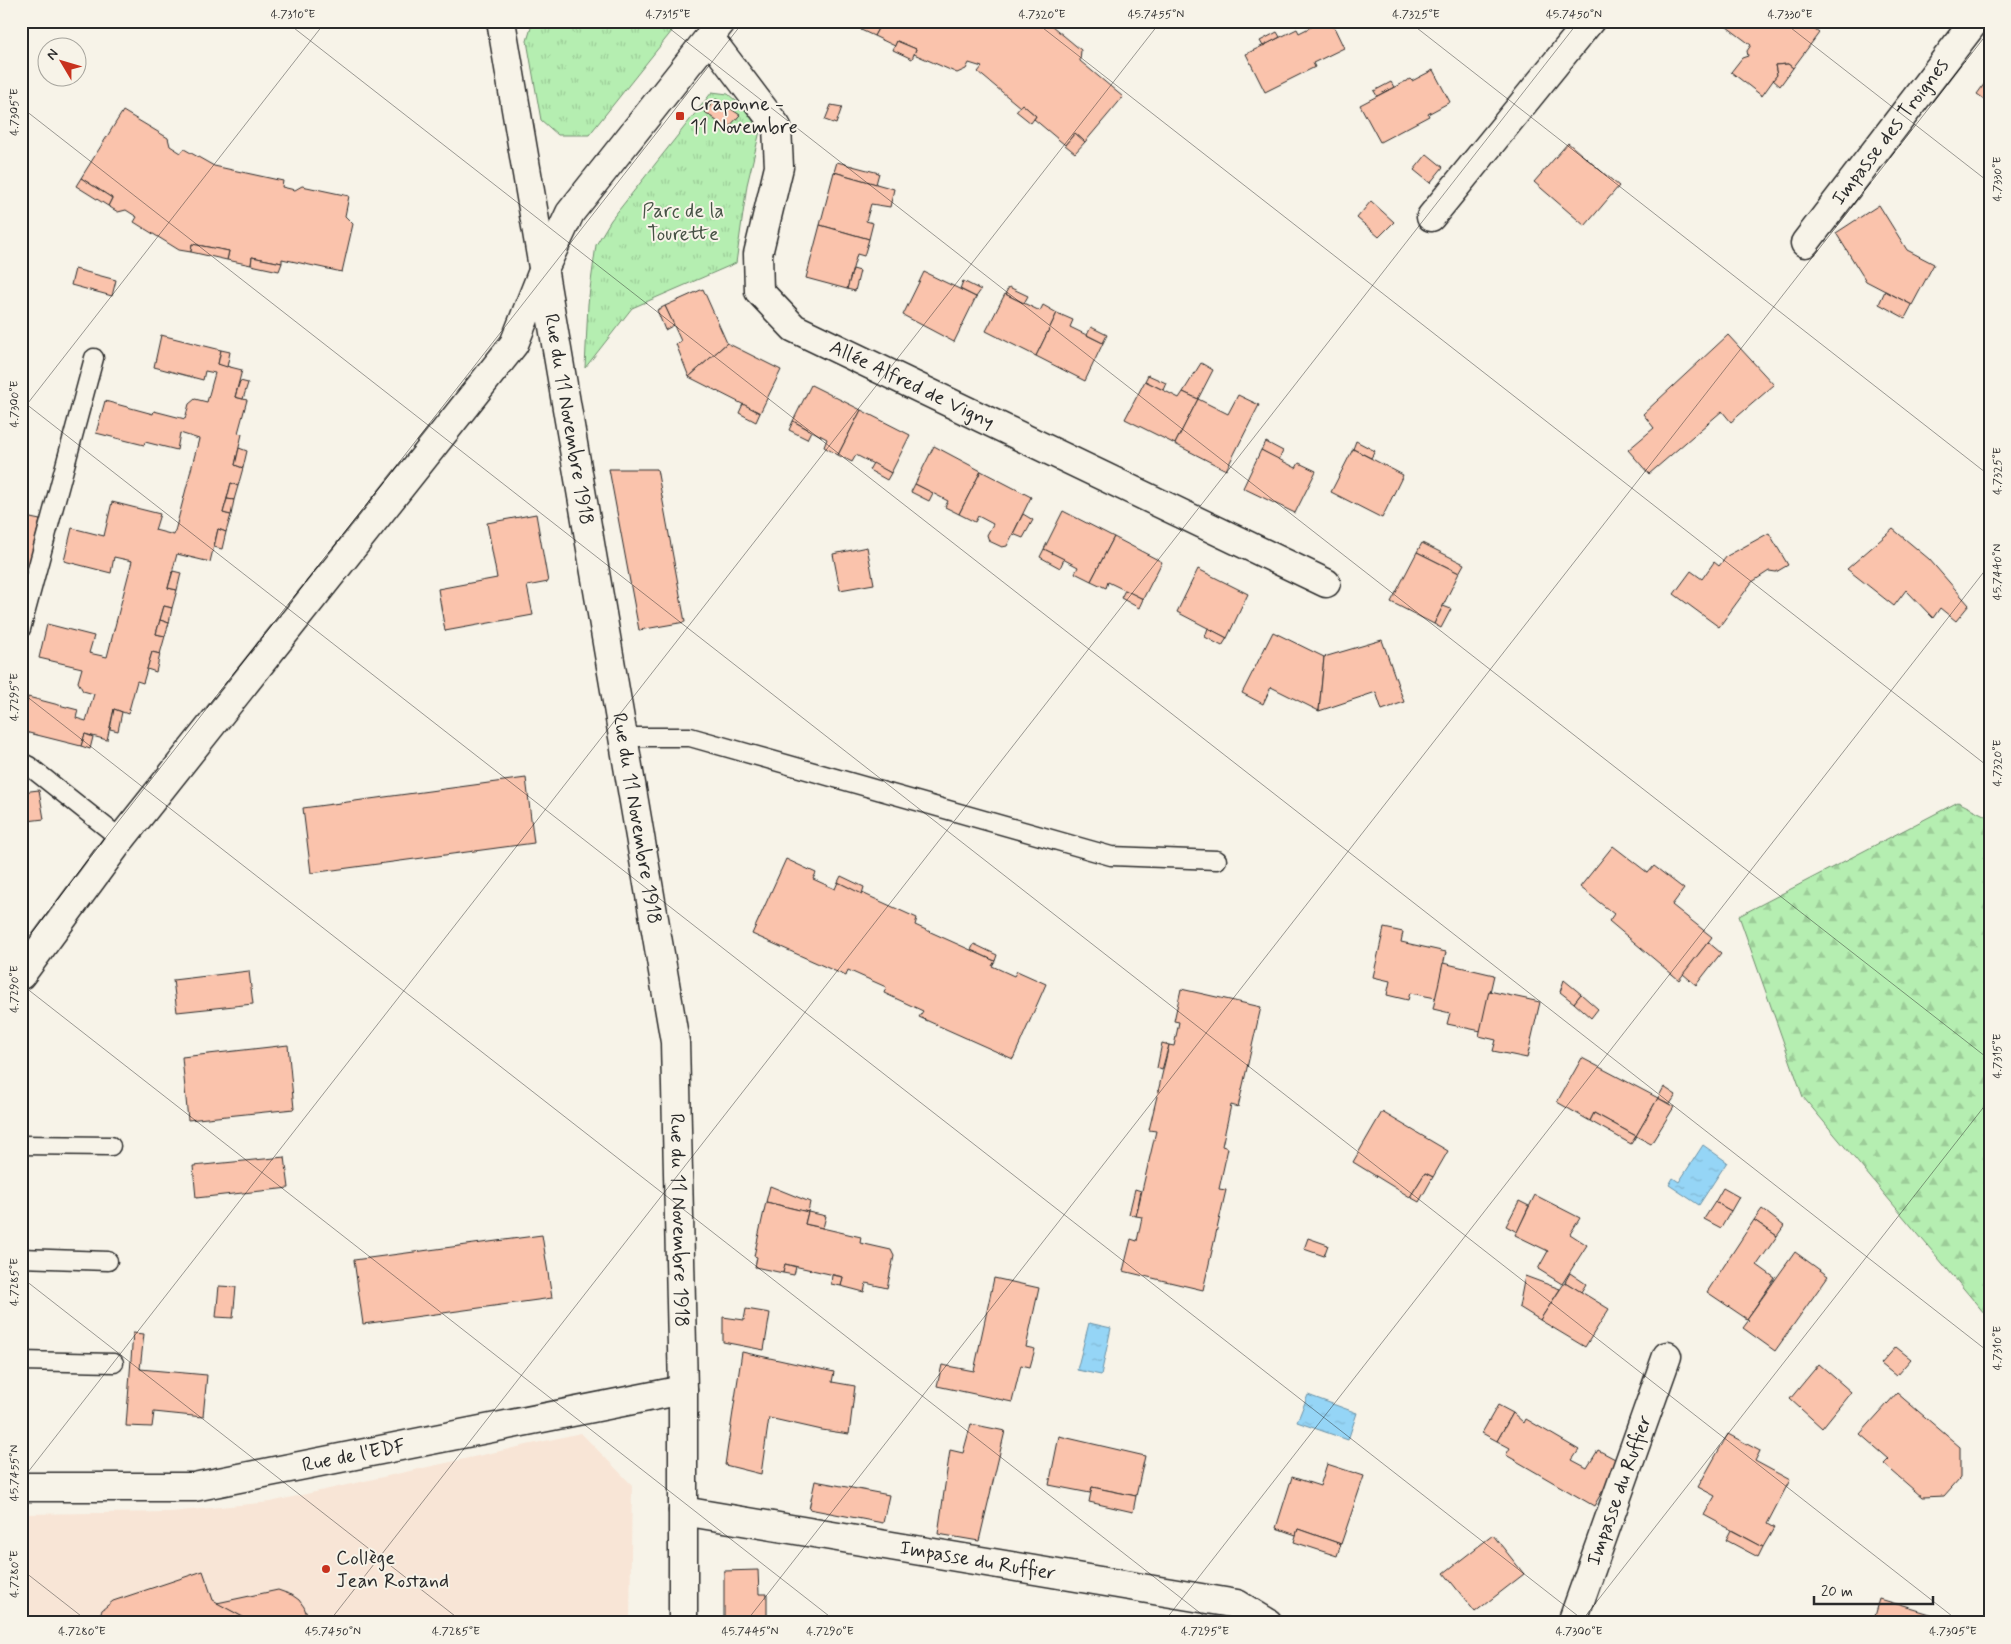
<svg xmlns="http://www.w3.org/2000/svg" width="2011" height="1644" font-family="Mynerve,sans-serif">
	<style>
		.built { fill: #f8e5d6 }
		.forest { fill: url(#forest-firs); stroke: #708c6e }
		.park { fill: url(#park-tufts); stroke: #708c6e }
		.water { fill: url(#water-ripples); stroke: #6b91a5 }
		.building { fill: #fac3ac; stroke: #2b2b2b }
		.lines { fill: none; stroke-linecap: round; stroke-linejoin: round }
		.lane-casing { stroke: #2b2b2b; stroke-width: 21 }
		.street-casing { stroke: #2b2b2b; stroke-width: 31 }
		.secondary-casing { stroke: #2b2b2b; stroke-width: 31 }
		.lane { stroke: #f7f3e8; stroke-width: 18 }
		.street { stroke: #f7f3e8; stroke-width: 28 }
		.secondary { stroke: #f7f3e8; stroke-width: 28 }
		.ticks { fill: none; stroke: #2b2b2b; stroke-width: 1; stroke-opacity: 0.45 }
		.poi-dot { fill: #c8321e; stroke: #f7f3e8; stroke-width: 2 }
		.labels { text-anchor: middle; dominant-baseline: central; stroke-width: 4; stroke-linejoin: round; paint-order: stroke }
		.poi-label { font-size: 20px; fill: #2b2b2b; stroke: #f7f3e8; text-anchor: start }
		.street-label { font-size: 20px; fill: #2b2b2b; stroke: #f7f3e8 }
		.park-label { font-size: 20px; fill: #475246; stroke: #f7f3e8 }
		.neatline { fill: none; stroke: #2b2b2b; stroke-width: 2 }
		.ticks-label { font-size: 12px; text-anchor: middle; fill: #2b2b2b }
	</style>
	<defs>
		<pattern id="forest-firs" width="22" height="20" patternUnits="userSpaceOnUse" patternTransform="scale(1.25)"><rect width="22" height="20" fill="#b5eeb1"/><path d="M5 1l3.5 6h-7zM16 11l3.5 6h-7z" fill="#9ccc98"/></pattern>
		<pattern id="park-tufts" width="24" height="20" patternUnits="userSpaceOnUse" patternTransform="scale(1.25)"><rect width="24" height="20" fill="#b5eeb1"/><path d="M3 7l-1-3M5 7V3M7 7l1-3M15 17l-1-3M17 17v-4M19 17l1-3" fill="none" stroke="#9ccc98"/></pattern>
		<pattern id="water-ripples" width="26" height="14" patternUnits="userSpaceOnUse" patternTransform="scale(1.25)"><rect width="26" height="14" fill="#95d5f6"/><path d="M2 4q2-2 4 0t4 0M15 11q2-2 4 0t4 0" fill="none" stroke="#81b7d3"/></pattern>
	</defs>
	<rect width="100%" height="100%" fill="#f7f3e8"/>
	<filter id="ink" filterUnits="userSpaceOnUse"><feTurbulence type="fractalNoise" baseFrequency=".02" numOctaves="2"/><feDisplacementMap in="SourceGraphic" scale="10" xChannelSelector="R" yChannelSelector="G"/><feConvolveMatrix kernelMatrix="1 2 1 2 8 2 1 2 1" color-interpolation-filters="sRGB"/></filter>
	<g filter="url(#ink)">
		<path class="built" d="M581,1433l51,52 -2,138h-609v-109l150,-2 99,-10z"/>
		<path class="forest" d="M1958,802l32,16v502l-187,-223 -64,-181z"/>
		<g class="park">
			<path d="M533,21h147l-91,114h-31l-17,-15 -14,-79z"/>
			<path d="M712,92l16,2 15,13 17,24 -13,54 -11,78 -104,45 -47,60 3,-64 8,-59 15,-25z"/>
		</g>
		<g class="water">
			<path d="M1703,1145l24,17 -28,43 -30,-20 4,-7 6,4z"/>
			<path d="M1089,1323l22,5 -10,47 -24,-5z"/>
			<path d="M1308,1395l49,18 -9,27 -51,-18z"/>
		</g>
		<g class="building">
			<path d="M866,21h5l9,4 -6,11 -13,-6z"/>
			<path d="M871,21h133l11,4 5,-4h26l35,29 -1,11 43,36 -38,45 -10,-9 -10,12 -31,-26 2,-3 -14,-12 -2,3 -42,-35 4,-5 -13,-4 -3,6 -9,4 -43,-19 2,-5 -19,-8 -2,5 -21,-10 6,-11z"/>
			<path d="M1323,21h8l13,27 -31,15 2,4 -50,25 -19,-38 51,-25 2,4z"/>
			<path d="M1719,21h84l16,12 -26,35 -5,-4 -13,1 2,10 -15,21 -31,-24 11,-14 6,-2 -1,-5 4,-6z"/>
			<path d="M1277,32l3,5 -17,9 -3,-5z"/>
			<path d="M897,41l19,8 -4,10 -19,-9z"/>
			<path d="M1788,64l5,4 -13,18 -7,-6 4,-5 -2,-10z"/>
			<path d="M1433,70l17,32 -22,12 1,2 -49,26 -20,-37 50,-26 2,2z"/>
			<path d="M1990,76v27l-13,-9z"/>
			<path d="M1391,82l3,5 -17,9 -3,-5z"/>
			<path d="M716,99l24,16 -13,14 -22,-17z"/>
			<path d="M1022,104l14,12 -5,7 -15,-12z"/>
			<path d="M831,105l11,2 -6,17 -11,-4z"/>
			<path d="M123,111l45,27 2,8 11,7 3,-4 30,17 69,15 -1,6 13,3 7,-4 47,10 -4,20 8,8 -11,48 -60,-13v4l-30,-6 -1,8 -24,-5 2,-9 -37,-7 -1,8 -12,-2 -45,-28 3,-5 -11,-7 -8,2 -10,-6 4,-8 -31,-20z"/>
			<path d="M1075,133l10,9 -10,11 -10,-8z"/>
			<path d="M1568,143l51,43 -34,40 -51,-44z"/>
			<path d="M1427,154l16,13 -13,16 -16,-13z"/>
			<path d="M837,162l42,11 -3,11 -42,-12z"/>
			<path d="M834,172l60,17 -4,18 -19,-3 -5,17 7,2 -4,16 -49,-14z"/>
			<path d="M81,178l31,20 -4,8 -32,-20z"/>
			<path d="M1371,201l23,21 -15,15 -22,-19z"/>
			<path d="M1879,205l28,45 27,14 -22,41 -46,-24 -30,-48z"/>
			<path d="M820,225l49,14 -5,17 -7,-2 -10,35 -41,-11z"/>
			<path d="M192,244l37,7 -2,9 -36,-8z"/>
			<path d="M252,257l30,6 -3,8 -28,-6z"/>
			<path d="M75,269l41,11 -4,16 -41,-11z"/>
			<path d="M853,269l7,2 -5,20 -8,-2z"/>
			<path d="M924,272l52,25 -22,45 -51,-27z"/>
			<path d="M963,281l18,9 -5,7 -16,-8z"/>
			<path d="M1009,287l19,9 -4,7 -19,-9z"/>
			<path d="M703,289l24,54 -38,34 -13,-33 5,-3 -16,-35z"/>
			<path d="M1885,291l27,14 -7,13 -26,-14z"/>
			<path d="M1005,294l35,17 3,-6 14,8 -21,43 -50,-25z"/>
			<path d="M665,306l9,19 -9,5 -8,-20z"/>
			<path d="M1057,313l16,7 -3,7 33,16 -18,38 -49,-25z"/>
			<path d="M1091,327l16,8 -4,8 -16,-8z"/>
			<path d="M161,335l60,15 -3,14 24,6 -7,27 12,3 -9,33 4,1 -7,31 8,3 -5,18 -7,-3 -8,30 8,2 -5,17 -8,-3 -8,33 -33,-8 -9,34 9,2 -5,18 -8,-2 -8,28 9,2 -5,18 -8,-2 -9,31 -6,-2 -9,33 -14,-5 -7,31 -22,-6 -4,12 -60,-15 7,-34 50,13 -2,8 10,3 8,-27 -11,-3 -5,-9 4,-14 -43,-10 8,-34 47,12 -5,17 18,4 25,-96 -18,-4 -3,16 -47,-12 8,-33 32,8 8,-34 48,12 -5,16 19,5 25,-96 -19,-6 -3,17 -32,-8 -1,3 -48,-12 9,-32 48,13 1,-3 31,8 4,-15 6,-5 12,3 8,-29 -10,-2 -2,9 -49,-13z"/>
			<path d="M1728,335l46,50 -43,37 -9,-11 -73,63 -21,-24 26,-22 -11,-14z"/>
			<path d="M727,343l54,27 -21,43 -71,-36z"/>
			<path d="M221,350l9,2 -3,15 -9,-3z"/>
			<path d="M1201,363l12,7 -15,29 -15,-7z"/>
			<path d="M1148,375l18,8 -3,7 -18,-9z"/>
			<path d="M240,381l8,2 -5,16 -8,-2z"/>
			<path d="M1145,381l34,17 4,-6 15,7 -23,45 -50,-25z"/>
			<path d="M811,385l50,25 -23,45 -14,-8 3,-8 -34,-18z"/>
			<path d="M1238,395l21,10 -33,65 -51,-26 23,-45 30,15z"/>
			<path d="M743,404l17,9 -4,9 -17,-9z"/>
			<path d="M861,410l49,25 -19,38 -35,-18 -4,7 -14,-7z"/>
			<path d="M793,421l18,10 -4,8 -18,-9z"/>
			<path d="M1356,441l19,10 -4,7 -18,-9z"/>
			<path d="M1266,442l17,9 -4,9 -18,-10z"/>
			<path d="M934,446l47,25 -22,43 -14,-7 3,-6 -33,-17z"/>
			<path d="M239,448l8,3 -4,17 -8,-3z"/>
			<path d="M1353,449l50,26 -21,43 -51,-26z"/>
			<path d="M1261,450l35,18 3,-5 17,8 -21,42 -52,-25z"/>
			<path d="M873,463l18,10 -4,7 -18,-10z"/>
			<path d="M609,469h48l28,153 -46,8z"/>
			<path d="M981,471l50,26 -24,49 -5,1 -13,-6 -2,-6 6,-11 -15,-8 -3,6 -16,-8z"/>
			<path d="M231,483l7,3 -4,14 -7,-1z"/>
			<path d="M915,484l18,9 -4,8 -18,-9z"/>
			<path d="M227,499l7,1 -3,15 -8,-2z"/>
			<path d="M1063,511l51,26 -23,44 -16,-8 3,-6 -34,-18z"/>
			<path d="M536,514l12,68 -21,4 6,29 -88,16 -7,-42 59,-11 -10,-55z"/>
			<path d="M1023,514l10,6 -10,18 -10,-4z"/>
			<path d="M21,516l19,4 -16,65 -3,-1z"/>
			<path d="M218,529l8,3 -4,17 -8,-2z"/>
			<path d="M1893,529l36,30 40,46 -13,16 -16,-13 -7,10 -27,-28 -12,16 -47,-37z"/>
			<path d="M1769,533l19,32 -12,7 -7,-1 -17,11 -33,45 -45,-33 17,-23 11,8 12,-17 5,4 8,-10z"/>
			<path d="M1114,537l48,25 -19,37 -35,-17 -2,6 -15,-7z"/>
			<path d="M1422,543l42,21 -5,9 -42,-21z"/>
			<path d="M867,547l7,37 -34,6 -7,-36z"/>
			<path d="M1044,549l20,10 -4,9 -20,-11z"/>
			<path d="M1417,552l42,21 -25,51 -43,-22z"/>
			<path d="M1198,569l50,25 -21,44 -50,-26z"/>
			<path d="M173,571l8,2 -4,17 -9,-2z"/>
			<path d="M1125,590l18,9 -4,9 -18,-10z"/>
			<path d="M164,606l8,2 -3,15 -9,-3z"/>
			<path d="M1443,606l8,3 -10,19 -7,-4z"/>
			<path d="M160,620l9,3 -4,13 -9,-2z"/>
			<path d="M1208,628l19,10 -5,8 -17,-9z"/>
			<path d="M1273,632l51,25 -5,54 -48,-24 -8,17 -21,-11z"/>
			<path d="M1382,640l22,62 -22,8 -6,-18 -57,19 5,-54z"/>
			<path d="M152,652l8,2 -4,18 -9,-3z"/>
			<path d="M114,709l8,3 -4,19 -8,-2z"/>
			<path d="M85,734l8,3 -3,12 -9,-3z"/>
			<path d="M526,778l8,65 -223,30 -8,-65z"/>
			<path d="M39,790l5,29 -17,2 -5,-29z"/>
			<path d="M1613,846l35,27 6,-7 30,23 -12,16 40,32 -33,43 -70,-59 5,-7 -34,-27z"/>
			<path d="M786,859l30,14 -3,6 22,10 3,-7 79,36 -2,7 80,36 -3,5 22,10 3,-5 29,13 -33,75 -94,-42 4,-6 -39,-18 2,-6 -38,-17 -2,6 -94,-42z"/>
			<path d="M841,876l23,11 -2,7 -24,-12z"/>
			<path d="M1384,928l19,4 -2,10 45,10 -10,46 -26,-5 -2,7 -21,-5 3,-14 -17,-4z"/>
			<path d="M1708,942l13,11 -25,32 -13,-11z"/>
			<path d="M974,944l23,11 -2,6 -24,-11z"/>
			<path d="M1443,963l51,12 -13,56 -34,-7 3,-11 -17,-4z"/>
			<path d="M249,971l4,33 -76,8 -4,-32z"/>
			<path d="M1564,980l17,14 -7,9 -14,-11z"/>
			<path d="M1181,989l80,18 -23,100 -7,-2 -9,41 6,2 -9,41 7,1 -23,100 -80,-19 8,-32 6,2 5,-24 -6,-1 20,-85 -7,-1 20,-85 5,1 5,-24 -5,-1z"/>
			<path d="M1489,991l51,11 -13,56 -34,-7 3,-11 -17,-4z"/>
			<path d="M1581,994l17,15 -7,9 -17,-15z"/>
			<path d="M1162,1043l7,2 -7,25 -5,-2z"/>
			<path d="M288,1045l6,64 -106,11 -6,-63z"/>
			<path d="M1582,1058l76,40 -22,38 -42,-23 -4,8 -33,-19z"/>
			<path d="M1664,1087l12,8 -6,9 -12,-6z"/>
			<path d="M1658,1098l16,9 -23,37 -15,-8z"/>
			<path d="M1382,1112l66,39 -15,26 -8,-4 -15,24 -57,-35z"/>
			<path d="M1594,1113l42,23 -5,8 -41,-23z"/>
			<path d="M285,1157l4,31 -93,10 -3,-32z"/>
			<path d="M1425,1173l8,4 -14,25 -9,-5z"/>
			<path d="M770,1186l40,16 -2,10 -42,-10z"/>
			<path d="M1723,1188l16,9 -8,14 -16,-9z"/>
			<path d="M1135,1189l6,2 -5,25 -7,-2z"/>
			<path d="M1535,1195l45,23 -10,16 17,11 -25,39 -24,-15 10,-18 -33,-16z"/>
			<path d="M1519,1201l10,5 -12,26 -11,-6z"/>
			<path d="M766,1202l42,10 -3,12 56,13 -1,6 31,7 3,6 -7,32 -21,-5 -2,9 -23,-6 2,-9 -58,-13 -2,9 -28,-6 2,-10 -3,-1z"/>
			<path d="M1715,1202l16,9 -10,17 -17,-9z"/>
			<path d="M1762,1209l22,17 -7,10 -23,-16z"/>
			<path d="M808,1212l18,4 -3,12 -18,-4z"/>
			<path d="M1754,1220l23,16 -20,29 18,13 -28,41 -40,-27z"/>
			<path d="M542,1235l10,63 -189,26 -9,-64z"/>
			<path d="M1308,1238l20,7 -4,11 -20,-7z"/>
			<path d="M1795,1252l33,24 -53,75 -32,-23 6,-8 -2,-1z"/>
			<path d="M785,1264l11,3 -2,8 -11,-2z"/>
			<path d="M1570,1273l16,11 -5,8 -16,-10z"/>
			<path d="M832,1275l11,2 -2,9 -10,-2z"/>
			<path d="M1525,1276l35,13 -20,31 -21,-13z"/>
			<path d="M994,1278l45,10 -13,59 9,2 -5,18 -9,-2 -9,37 -75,-16 5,-21 32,6z"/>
			<path d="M1565,1282l44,27 -24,38 -45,-27z"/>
			<path d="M219,1286l17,1 -3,31 -17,-1z"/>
			<path d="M746,1309l24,4 -6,37 -41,-8v-25l21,3z"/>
			<path d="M133,1333l11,1 -4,35 67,6 -4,42 -49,-5 -2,15 -26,-1z"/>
			<path d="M1896,1347l15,12 -15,17 -15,-12z"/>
			<path d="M742,1352l92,20 -2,10 23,4 -6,48 -27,-4 -53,-12 -8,56 -36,-9z"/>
			<path d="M1819,1364l32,28 -29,36 -32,-29z"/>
			<path d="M1897,1393l63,54v31l-16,18 -22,1 -38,-33 5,-5 -29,-25z"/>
			<path d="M1498,1405l15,8 -16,28 -15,-8z"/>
			<path d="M1513,1413l11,10 2,-4 53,31 -7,10 15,8 11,-18 19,10 -7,18 -16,28 -88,-51 4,-7 -13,-7z"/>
			<path d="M971,1424l34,7 -26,110 -41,-7 12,-84 13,3z"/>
			<path d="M1728,1434l32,17 -5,10 35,19 -23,44 7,4 -11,19 -59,-32 11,-19 -17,-9z"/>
			<path d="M1059,1436l86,20 -9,40 -44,-9 -2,6 -41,-8z"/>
			<path d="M1327,1464l37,12 -23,68 -43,-15 -2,6 -20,-7 16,-51 28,9z"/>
			<path d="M815,1481l74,14 -6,28 -74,-14z"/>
			<path d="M1092,1487l44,9 -3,16 -44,-10z"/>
			<path d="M1298,1529l43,15 -4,12 -43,-14z"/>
			<path d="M1731,1530l32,17 -5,10 -32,-17z"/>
			<path d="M1493,1535l31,39 -49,38 -31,-39z"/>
			<path d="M758,1570l1,24h8v29h-43v-52z"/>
			<path d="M203,1571l10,29 41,23h-158l6,-13 11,-9z"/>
			<path d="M278,1590l14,5 7,5 5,7 6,16h-56l-37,-20z"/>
			<path d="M1880,1599l57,17 -2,7h-62z"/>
		</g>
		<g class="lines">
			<defs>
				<g id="lane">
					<path d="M21,629l73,-271"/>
					<path d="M623,737h67l421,119 106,4"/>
					<path d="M21,762l8,4 92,73"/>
					<path d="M21,1145l90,1"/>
					<path d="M21,1258l87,3"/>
					<path d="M21,1361l93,2"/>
				</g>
				<g id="street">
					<path id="s1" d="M709,37l68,90 2,40 -21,87 1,37 35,37 532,255"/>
					<path d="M1431,217l159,-196"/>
					<path id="s2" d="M1805,243l170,-222"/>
					<path d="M21,975l100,-136 393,-495 29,-73 27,-58 152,-192"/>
					<path id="s3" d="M21,1487h173l489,-97"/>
					<path id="s4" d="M683,1511l554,93 31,19"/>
					<path id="s5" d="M1572,1623l95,-267"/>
				</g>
				<g id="secondary">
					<path id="s6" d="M501,21l174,1021 8,348v233"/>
				</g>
			</defs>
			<use href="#lane" class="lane-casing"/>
			<use href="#street" class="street-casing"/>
			<use href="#secondary" class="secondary-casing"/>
			<use href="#lane" class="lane"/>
			<use href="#street" class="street"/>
			<use href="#secondary" class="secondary"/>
		</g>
	</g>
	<path class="ticks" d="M285,21l1705,1332M660,21l1330,1039M1034,21l956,747M1408,21l582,455M1782,21l208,162M21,107l1940,1516M21,400l1566,1223M21,412l305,-391M21,692l1192,931M21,946l723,-925M21,984l817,639M21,1277l443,346M21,1481l1140,-1460M21,1569l69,54M328,1623l1251,-1602M745,1623l1245,-1593M1163,1623l827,-1059M1580,1623l410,-524"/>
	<g class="poi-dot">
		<rect x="675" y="111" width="10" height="10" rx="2.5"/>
		<circle cx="326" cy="1569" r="5"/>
	</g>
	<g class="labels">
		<g class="poi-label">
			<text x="690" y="104">Craponne -<tspan x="690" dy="23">11 Novembre</tspan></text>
			<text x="336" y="1558">Collège<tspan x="336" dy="23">Jean Rostand</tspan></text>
		</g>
		<g class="street-label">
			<text stroke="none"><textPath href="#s2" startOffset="140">Impasse des Troignes</textPath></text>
			<text stroke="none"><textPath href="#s1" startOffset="461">Allée Alfred de Vigny</textPath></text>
			<text stroke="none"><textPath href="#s6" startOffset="404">Rue du 11 Novembre 1918</textPath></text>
			<text stroke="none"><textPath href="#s6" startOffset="809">Rue du 11 Novembre 1918</textPath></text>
			<text stroke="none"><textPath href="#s6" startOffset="1214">Rue du 11 Novembre 1918</textPath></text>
			<text stroke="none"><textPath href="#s3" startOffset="336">Rue de l'EDF</textPath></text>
			<text stroke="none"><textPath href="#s5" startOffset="141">Impasse du Ruffier</textPath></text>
			<text stroke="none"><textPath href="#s4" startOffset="299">Impasse du Ruffier</textPath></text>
		</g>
		<g class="park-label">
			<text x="683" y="211">Parc de la<tspan x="683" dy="23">Tourette</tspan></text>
		</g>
	</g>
	<rect width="2011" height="1644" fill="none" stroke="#f7f3e8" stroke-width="55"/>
	<g transform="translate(62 62) rotate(308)"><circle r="24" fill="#f7f3e8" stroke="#a5a39c"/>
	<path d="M0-4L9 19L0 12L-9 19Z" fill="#c8321e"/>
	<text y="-8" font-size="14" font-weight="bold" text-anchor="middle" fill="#2b2b2b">N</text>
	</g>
	<path d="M1814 1596v8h119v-8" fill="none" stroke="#2b2b2b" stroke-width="2.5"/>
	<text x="1821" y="1596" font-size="15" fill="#2b2b2b" stroke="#f7f3e8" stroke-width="4" paint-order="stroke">20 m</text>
	<rect x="28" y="28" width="1956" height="1588" class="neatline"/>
	<g class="ticks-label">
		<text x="293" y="18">4.7310°E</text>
		<text x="668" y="18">4.7315°E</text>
		<text x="1042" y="18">4.7320°E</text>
		<text x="1156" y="18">45.7455°N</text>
		<text x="1416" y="18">4.7325°E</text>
		<text x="1574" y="18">45.7450°N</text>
		<text x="1790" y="18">4.7330°E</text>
		<text transform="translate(14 112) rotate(-90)" y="4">4.7305°E</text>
		<text transform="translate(1997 179) rotate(-90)" y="4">4.7330°E</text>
		<text transform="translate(14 404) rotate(-90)" y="4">4.7300°E</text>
		<text transform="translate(1997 471) rotate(-90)" y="4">4.7325°E</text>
		<text transform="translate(1997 572) rotate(-90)" y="4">45.7440°N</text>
		<text transform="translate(14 697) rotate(-90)" y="4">4.7295°E</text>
		<text transform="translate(1997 763) rotate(-90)" y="4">4.7320°E</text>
		<text transform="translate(14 989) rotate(-90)" y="4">4.7290°E</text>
		<text transform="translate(1997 1056) rotate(-90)" y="4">4.7315°E</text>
		<text transform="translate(14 1282) rotate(-90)" y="4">4.7285°E</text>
		<text transform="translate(1997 1348) rotate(-90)" y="4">4.7310°E</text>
		<text transform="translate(14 1473) rotate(-90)" y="4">45.7455°N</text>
		<text transform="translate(14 1574) rotate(-90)" y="4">4.7280°E</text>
		<text x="82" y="1635">4.7280°E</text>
		<text x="333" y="1635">45.7450°N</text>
		<text x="456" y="1635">4.7285°E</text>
		<text x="750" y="1635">45.7445°N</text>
		<text x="830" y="1635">4.7290°E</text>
		<text x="1205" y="1635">4.7295°E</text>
		<text x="1579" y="1635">4.7300°E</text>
		<text x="1953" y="1635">4.7305°E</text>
	</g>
</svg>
